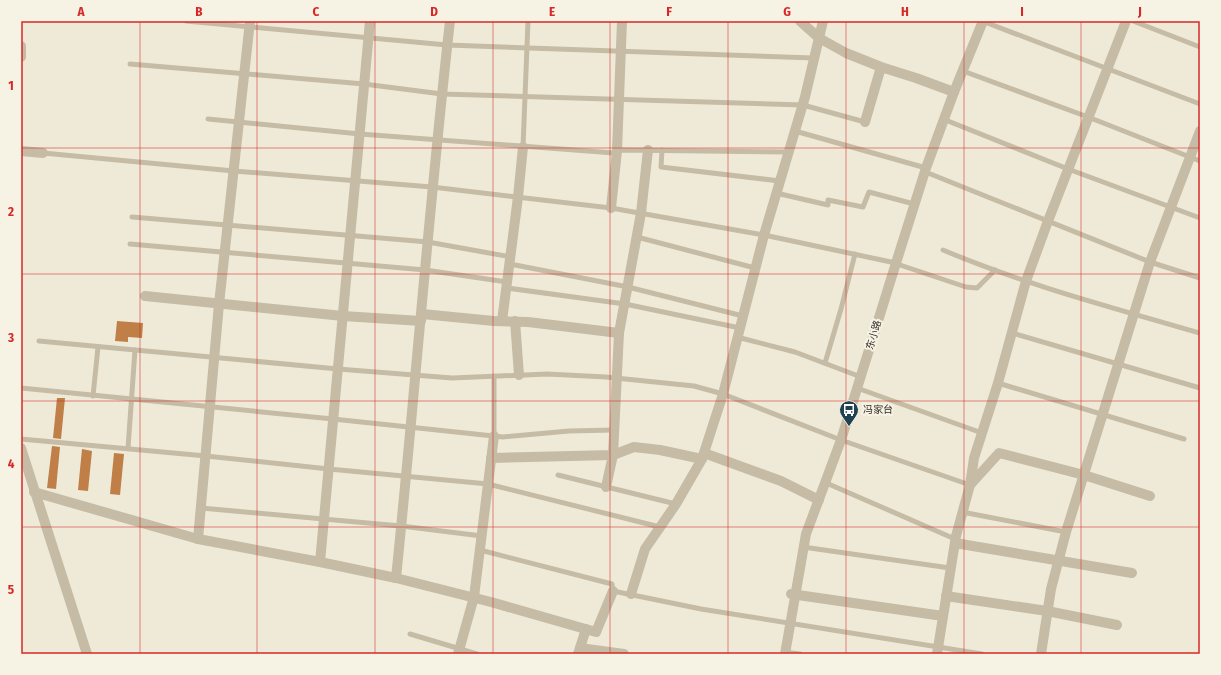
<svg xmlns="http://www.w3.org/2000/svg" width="1221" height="675" font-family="'Fira Sans Condensed','Noto Sans SC',sans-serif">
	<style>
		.building { fill: #bf7f46 }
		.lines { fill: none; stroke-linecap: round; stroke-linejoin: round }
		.lane { stroke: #c6bca5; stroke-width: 5 }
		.street { stroke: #c6bca5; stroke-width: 10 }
		.grid { fill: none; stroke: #d62828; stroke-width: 1; stroke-opacity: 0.55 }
		.labels { text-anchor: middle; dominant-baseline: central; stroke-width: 4; stroke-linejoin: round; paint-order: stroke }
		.street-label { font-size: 10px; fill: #322d26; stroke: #f7f3e4 }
		.poi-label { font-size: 10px; fill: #322d26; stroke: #f7f3e4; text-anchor: start }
		.neatline { fill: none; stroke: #d62828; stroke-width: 1.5 }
		.grid-label { font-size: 13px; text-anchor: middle; font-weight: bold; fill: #d62828 }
	</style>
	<rect width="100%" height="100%" fill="#efead8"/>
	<g class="building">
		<path d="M117,321l26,2 -1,15 -14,-1v5l-13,-1z"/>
		<path d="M57,398h8l-4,41 -8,-1z"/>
		<path d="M52,446l8,1 -4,42 -9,-1z"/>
		<path d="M82,449l10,2 -4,40 -10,-1z"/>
		<path d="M114,453l10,1 -4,41 -10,-1z"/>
	</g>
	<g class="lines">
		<g class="lane">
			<path d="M186,21l261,24 367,13"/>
			<path d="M982,21l218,83"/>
			<path d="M1133,21l67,26"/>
			<path d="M130,64l234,20 78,10 361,11 62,17"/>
			<path d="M963,71l125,46 112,44"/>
			<path d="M208,119l152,15 254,19 6,-3 169,2"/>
			<path d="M943,119l125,50 132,49"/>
			<path d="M795,131l131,37"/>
			<path d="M523,147l5,-126"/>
			<path d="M662,150l-1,17 119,14"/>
			<path d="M43,153l191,18 198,16 179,21 153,27 127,27 75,25 11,1 18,-18"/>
			<path d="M923,171l227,91 50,16"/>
			<path d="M776,193l52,12v-5l35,7 6,-15 45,12"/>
			<path d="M132,217l296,25 83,15"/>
			<path d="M637,237l118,31"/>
			<path d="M130,244l295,26 82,12"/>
			<path d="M943,250c83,35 171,58 257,83"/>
			<path d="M510,264l118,23 115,29"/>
			<path d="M507,288l118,16 115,24"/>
			<path d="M1012,333l188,55"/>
			<path d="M737,337l58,15 66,25"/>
			<path d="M39,341l299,28 114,9 95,-4 59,3 88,9 29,8 118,46 129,45"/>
			<path d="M825,363l16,-54 14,-55"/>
			<path d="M998,383l186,56"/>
			<path d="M21,388l312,31 170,18 66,-6 45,-1"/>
			<path d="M857,388l125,45"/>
			<path d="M93,396l5,-49"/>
			<path d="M494,436v-60"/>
			<path d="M21,439l185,17 123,13 159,15 172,43"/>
			<path d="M128,448l7,-98"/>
			<path d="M558,475l118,29"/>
			<path d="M824,482l131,57"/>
			<path d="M201,508l200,18 81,10"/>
			<path d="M962,512l104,20"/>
			<path d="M803,547l147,21"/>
			<path d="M480,550l132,34 1,7 88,18 281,45"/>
			<path d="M410,634l67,20"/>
			<path d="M785,652l15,2"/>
		</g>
		<g class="street">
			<path d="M800,21l19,17 27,15 35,14 35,11 38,14"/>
			<path d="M21,46v11"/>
			<path d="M865,122l16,-55"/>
			<path d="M21,151l22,2"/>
			<path d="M611,208l6,-57 5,-130"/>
			<path d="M145,296l198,20 78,5"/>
			<path d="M422,314l72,7 34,1 91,11"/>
			<path d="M502,321l16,-124 5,-50"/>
			<path d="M515,321l4,54"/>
			<path d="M21,448l66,206"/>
			<path d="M704,453l77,28 38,19"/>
			<path d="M491,458l122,-3 21,-8 26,3 42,9"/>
			<path d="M970,485l29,-32 85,22 66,21"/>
			<path d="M606,487l7,-32 6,-122 22,-120 7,-63"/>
			<path d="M34,492l164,47 122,23 76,16 95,24 105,30 17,-41"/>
			<path d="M198,539l21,-235 31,-283"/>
			<path d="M955,543l177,30"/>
			<path d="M320,562l50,-541"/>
			<path d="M396,578c19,-185 33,-372 54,-557"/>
			<path d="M631,594l14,-45 31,-45 26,-45 21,-65 41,-159 41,-138 18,-76"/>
			<path d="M791,594l152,22"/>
			<path d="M946,596l101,15 70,14"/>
			<path d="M580,648l44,6"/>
			<path d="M458,654l16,-57 20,-161"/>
			<path d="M578,654l8,-25"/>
			<path d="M785,654l21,-120 35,-94 55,-177 30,-95 28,-76 29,-71"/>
			<path d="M937,654l19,-118 14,-51 4,-27 24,-75 28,-102 22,-60 78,-200"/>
			<path d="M1041,654l10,-65 15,-57 84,-270 50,-131"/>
		</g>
	</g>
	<path class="grid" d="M140,21v633M257,21v633M375,21v633M493,21v633M610,21v633M728,21v633M846,21v633M964,21v633M1081,21v633M21,148h1179M21,274h1179M21,401h1179M21,527h1179"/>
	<defs>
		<symbol id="bus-pin" viewBox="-11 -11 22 30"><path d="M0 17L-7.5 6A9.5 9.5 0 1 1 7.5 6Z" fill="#1e4251" stroke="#f7f3e4"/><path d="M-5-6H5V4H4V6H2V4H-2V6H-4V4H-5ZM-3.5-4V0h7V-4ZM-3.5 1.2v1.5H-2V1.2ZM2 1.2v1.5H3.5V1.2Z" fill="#fff"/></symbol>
	</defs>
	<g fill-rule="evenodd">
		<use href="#bus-pin" x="838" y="399" width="22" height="30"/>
	</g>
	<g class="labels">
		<g class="street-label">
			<text transform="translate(874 335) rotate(-73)">东小路</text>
		</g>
		<g class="poi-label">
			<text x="863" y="410">冯家台</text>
		</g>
	</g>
	<rect width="1221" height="675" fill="none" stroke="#f7f3e4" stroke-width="44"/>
	<rect x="22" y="22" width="1177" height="631" class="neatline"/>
	<g class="grid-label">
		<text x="81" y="16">A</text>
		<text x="199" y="16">B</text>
		<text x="316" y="16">C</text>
		<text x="434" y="16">D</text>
		<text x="552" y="16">E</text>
		<text x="669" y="16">F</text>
		<text x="787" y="16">G</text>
		<text x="905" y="16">H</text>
		<text x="1022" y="16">I</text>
		<text x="1140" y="16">J</text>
		<text x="11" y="90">1</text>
		<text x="11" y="216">2</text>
		<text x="11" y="342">3</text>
		<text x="11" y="468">4</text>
		<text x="11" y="594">5</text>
	</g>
</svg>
